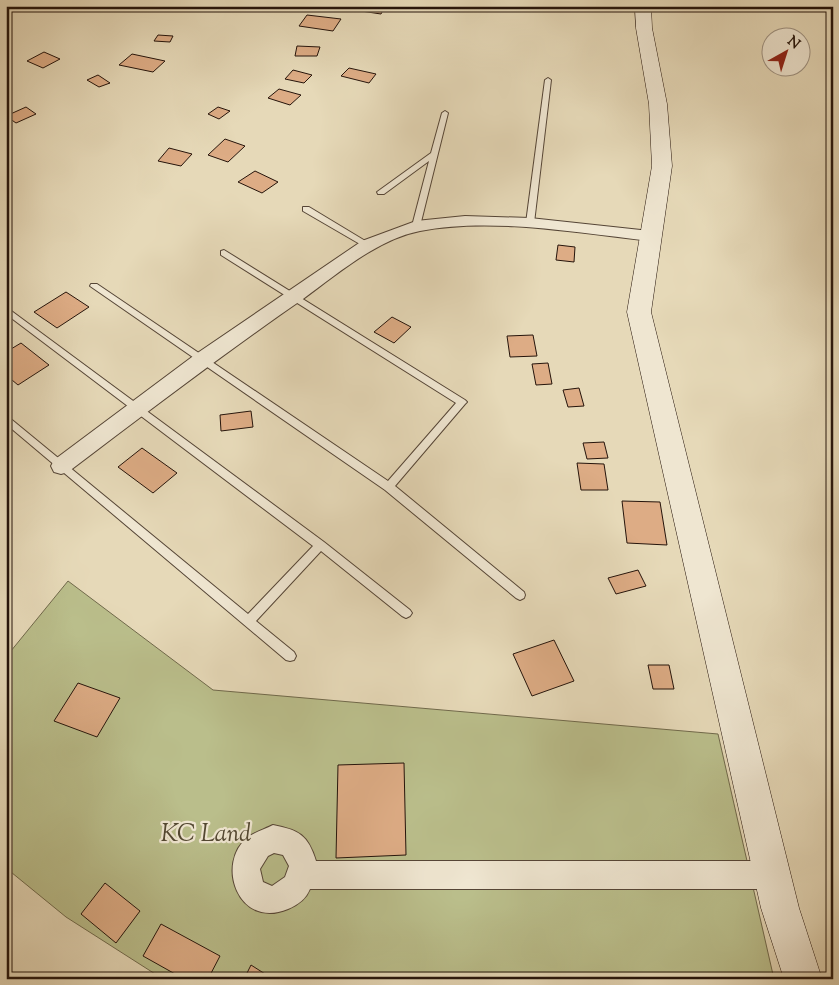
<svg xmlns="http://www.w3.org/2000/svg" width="839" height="985" font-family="'Sorts Mill Goudy',serif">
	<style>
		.green { fill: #babe8b; stroke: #70694b }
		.building { fill: #ddac85; stroke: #25140b }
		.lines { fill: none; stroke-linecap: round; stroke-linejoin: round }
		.lane-casing { stroke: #554536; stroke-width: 2 }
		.street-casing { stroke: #554536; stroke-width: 2 }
		.secondary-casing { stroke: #25140b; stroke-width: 1 }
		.lane { fill: #efe6d1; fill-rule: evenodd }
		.street { fill: #efe6d1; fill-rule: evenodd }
		.secondary { fill: #efe6d1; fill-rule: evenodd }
		.labels { text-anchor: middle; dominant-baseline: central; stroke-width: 4.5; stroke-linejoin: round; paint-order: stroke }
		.near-park-label { font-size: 24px; font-style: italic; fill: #524731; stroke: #efe6d1 }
	</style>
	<rect width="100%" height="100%" fill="#e6d9b8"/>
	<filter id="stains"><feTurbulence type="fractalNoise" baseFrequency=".004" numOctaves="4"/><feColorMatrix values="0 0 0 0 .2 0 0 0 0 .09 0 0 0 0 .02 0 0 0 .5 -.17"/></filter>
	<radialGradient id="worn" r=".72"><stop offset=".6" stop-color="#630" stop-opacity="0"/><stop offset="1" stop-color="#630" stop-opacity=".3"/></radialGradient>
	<path class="green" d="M68,581l145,109 505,44 56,245h-611l-97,-62 -60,-49v-211z"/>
	<g class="building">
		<path d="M318,6h39l-1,3z"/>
		<path d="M363,6h22l-4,8 -20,-3z"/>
		<path d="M307,15l34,4 -8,12 -34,-5z"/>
		<path d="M158,35l15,1 -3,6 -16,-1z"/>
		<path d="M297,46l23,1 -3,9h-22z"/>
		<path d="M44,52l16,7 -17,9 -16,-7z"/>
		<path d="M132,54l33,7 -12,11 -34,-7z"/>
		<path d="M349,68l27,6 -7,9 -28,-7z"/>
		<path d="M293,70l19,5 -8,8 -19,-4z"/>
		<path d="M98,75l12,8 -11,4 -12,-7z"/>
		<path d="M279,89l22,6 -11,10 -22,-7z"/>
		<path d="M26,107l10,7 -20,9 -10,-7z"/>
		<path d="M218,107l12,4 -11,8 -11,-5z"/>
		<path d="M225,139l20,7 -17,16 -20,-7z"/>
		<path d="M169,148l23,6 -11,12 -23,-5z"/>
		<path d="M255,171l23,11 -16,11 -24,-11z"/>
		<path d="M558,245l17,2 -1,15 -18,-2z"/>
		<path d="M66,292l23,15 -32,21 -23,-16z"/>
		<path d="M392,317l19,10 -17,16 -20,-11z"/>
		<path d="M533,335l4,21 -27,1 -3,-21z"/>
		<path d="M21,343l28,22 -31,20 -12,-10v-23z"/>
		<path d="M548,363l4,21 -16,1 -4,-21z"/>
		<path d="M579,388l5,18 -16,1 -5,-17z"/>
		<path d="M251,411l2,16 -32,4 -1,-16z"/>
		<path d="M604,442l4,16 -21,1 -4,-16z"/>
		<path d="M142,448l35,25 -24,20 -35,-26z"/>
		<path d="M577,463l27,1 4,26h-27z"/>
		<path d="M622,501l38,1 7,43 -40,-2z"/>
		<path d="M638,570l8,16 -30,8 -8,-16z"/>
		<path d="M554,640l20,41 -42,15 -19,-42z"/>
		<path d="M648,665h21l5,24h-21z"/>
		<path d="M78,683l42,15 -23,39 -43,-16z"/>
		<path d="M404,763l2,92 -70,3 2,-93z"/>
		<path d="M105,883l35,28 -24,32 -35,-29z"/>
		<path d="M161,924l59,32 -12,23h-24l-41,-23z"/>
		<path d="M251,965l22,14h-29z"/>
	</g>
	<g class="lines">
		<defs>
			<g id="lane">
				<path d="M548,78l3,2 -17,143 -4,2 -4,-2 19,-143z"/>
				<path d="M445,111l3,2 -28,113 -4,2 -4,-2 17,-65 -45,33h-6l-1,-2 54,-39 11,-40z"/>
				<path d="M303,207h6l63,38 -4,3 -3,-1 -62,-36z"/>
				<path d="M224,250l241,150 2,2 -2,2 -70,82 129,106 1,3 -1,3 -4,2 -4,-2 -131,-108 -295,-204 1,-2h6l291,197 68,-78 -235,-148v-4z"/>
				<path d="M6,307l318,235 86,68 2,3 -2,3 -4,2 -4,-2 -81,-65 -65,70 38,31 2,4 -2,4 -4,1 -4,-1 -280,-236v-9l242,199 65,-68 -307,-232z"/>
			</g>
			<g id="street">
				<path d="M465,216l65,2 120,13 6,1 2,4 -2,4 -6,1c-71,-8 -159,-24 -230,-10 -42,8 -83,43 -117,68 -80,55 -157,114 -235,173l-7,2 -7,-2 -3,-6 3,-6 142,-106 166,-113 54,-20z"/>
				<path d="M273,825c26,5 35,10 43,36h456l10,4 4,10 -4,10 -10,4h-462c-4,10 -12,16 -22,20 -50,21 -73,-46 -40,-72 7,-5 17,-8 25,-12zM274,853l9,2 6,11 -4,11 -13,9 -9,-4 -3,-13 8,-13z"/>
			</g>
			<path id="secondary" d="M635,6h16l1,22 15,76 5,62 -21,146 148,596 23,71h-38l-23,-71 -134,-596 25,-146 -3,-62 -13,-76z"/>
		</defs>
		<use href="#lane" class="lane-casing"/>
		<use href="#street" class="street-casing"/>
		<use href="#secondary" class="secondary-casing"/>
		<use href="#lane" class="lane"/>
		<use href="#street" class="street"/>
		<use href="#secondary" class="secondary"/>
	</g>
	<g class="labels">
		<g class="near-park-label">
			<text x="206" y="835">KC Land</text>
		</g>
	</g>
	<rect width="839" height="985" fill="none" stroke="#e6d9b8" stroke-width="25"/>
	<rect x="8" y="8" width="824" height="970" fill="none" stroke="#25140b" stroke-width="2.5"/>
	<rect x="12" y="12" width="814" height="960" fill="none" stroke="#25140b"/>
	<g transform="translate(786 52) rotate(39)"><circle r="24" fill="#efe6d1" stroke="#9e9282"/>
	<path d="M0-4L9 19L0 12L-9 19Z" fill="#8f2418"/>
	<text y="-8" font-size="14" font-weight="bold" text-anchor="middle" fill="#25140b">N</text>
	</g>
	<rect width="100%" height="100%" filter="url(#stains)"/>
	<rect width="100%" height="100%" fill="url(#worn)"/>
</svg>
